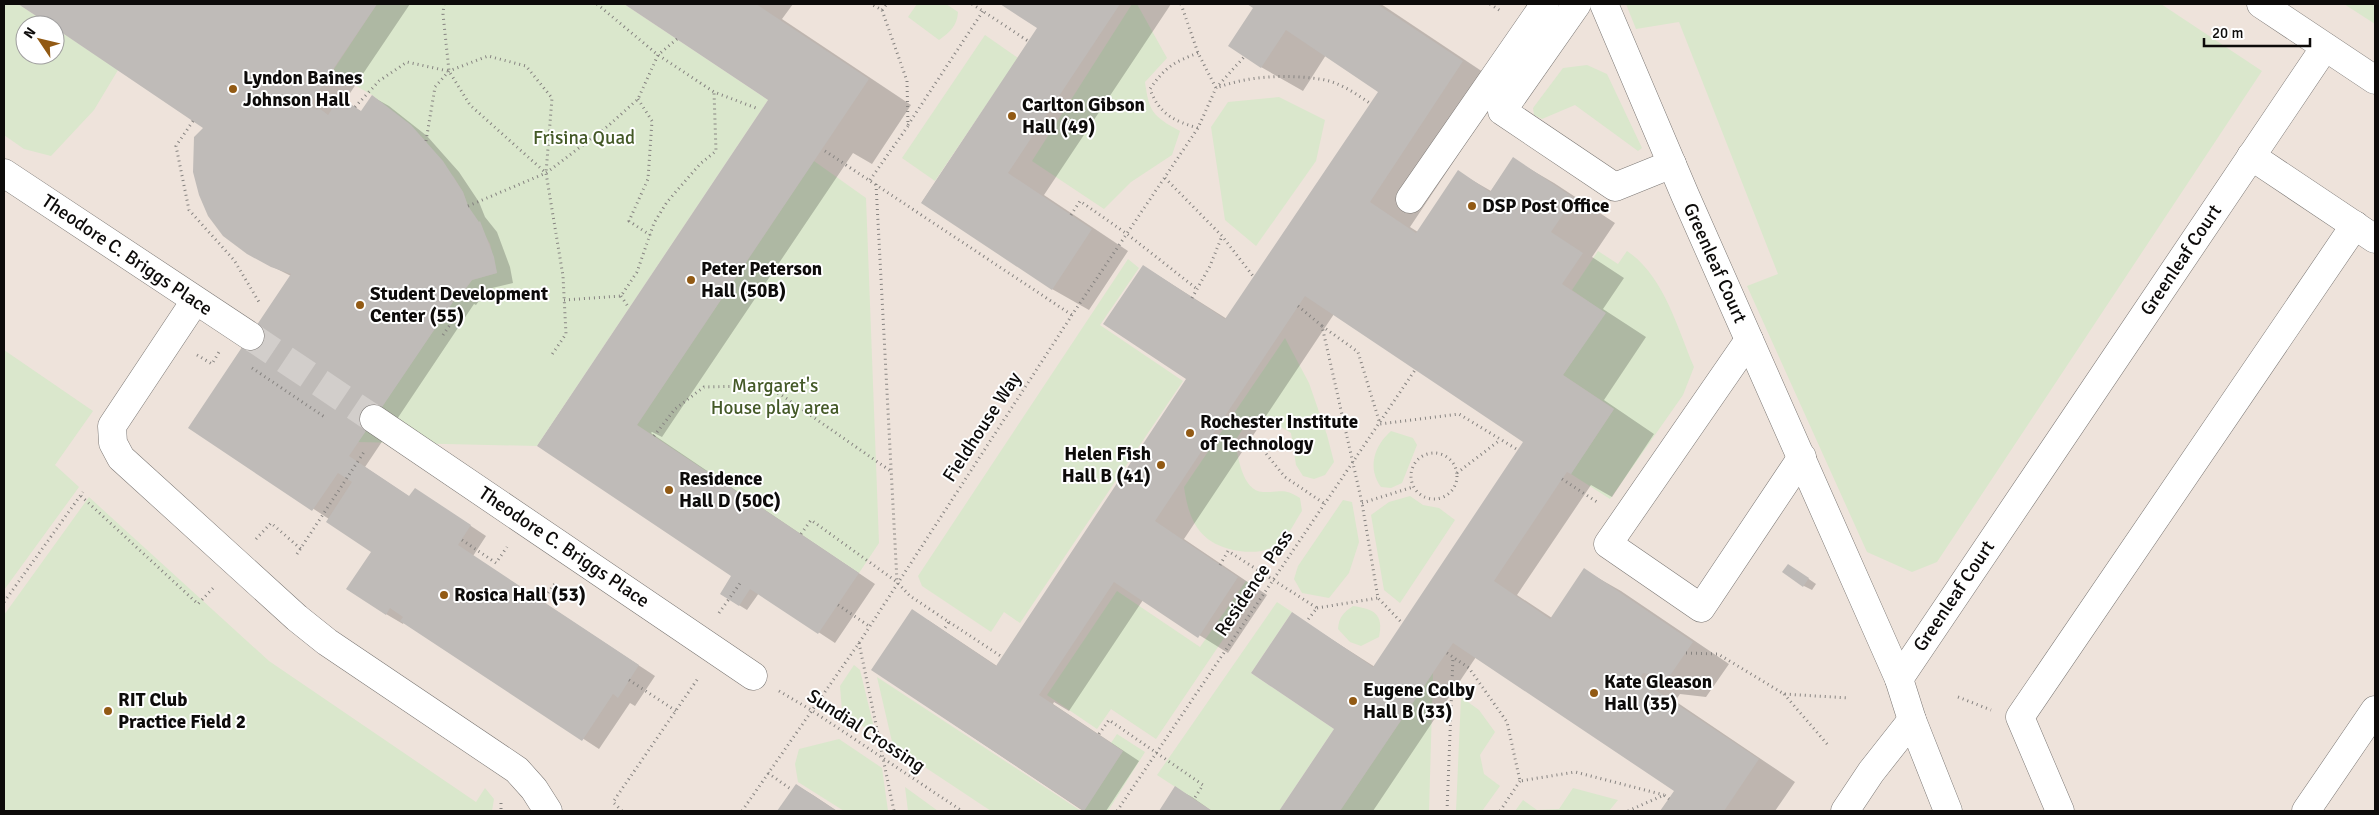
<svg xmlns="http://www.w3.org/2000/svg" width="2379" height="815" font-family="Signika,sans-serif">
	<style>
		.built { fill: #eee3db; fill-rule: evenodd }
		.green { fill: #dae7cc }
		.shadow { fill: #0003 }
		.building { fill: #bfbbb8 }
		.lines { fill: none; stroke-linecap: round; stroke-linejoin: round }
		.minor-tunnel { stroke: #d2cecb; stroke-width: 28; stroke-dasharray: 28 14; stroke-linecap: butt }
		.minor-casing { stroke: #7b7774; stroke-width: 29 }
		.path { stroke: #868380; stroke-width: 3; stroke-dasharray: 1 4; stroke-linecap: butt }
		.minor { stroke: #fff; stroke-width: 28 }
		.poi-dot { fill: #925a14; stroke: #fff; stroke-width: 2 }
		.labels { text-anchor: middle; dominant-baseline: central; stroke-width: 4; stroke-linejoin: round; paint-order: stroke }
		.poi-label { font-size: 19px; font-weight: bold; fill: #0d0b0a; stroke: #fff; text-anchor: start }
		.park-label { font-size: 19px; fill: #445927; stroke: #fff }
		.street-label { font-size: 19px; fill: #0d0b0a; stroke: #fff }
	</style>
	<rect width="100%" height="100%" fill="#f5f1ed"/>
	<path class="built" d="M4,4h2371v807h-2371zM25,25h30v30h-30z"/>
	<g class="green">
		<path d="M4,4h14l32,21h-25v30h30v-27l63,42 -24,40 -43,46 -27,-7 -20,-14z"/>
		<path d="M377,4h247l144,96 -231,346 -179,-4 99,-146 3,1 12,-17 25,-7 -7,-29 -22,-38 -5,-14 -10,-16 -16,-5 -11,-30 -54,-46 -40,-23z"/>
		<path d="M917,4h29l12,8c-1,14 -8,20 -19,28l-31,-23z"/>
		<path d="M1132,4h5l30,54 -22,24c4,29 7,34 35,49l-8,24 -41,27 -27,27 -72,-48z"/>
		<path d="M1626,4h535l101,67 -325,491 -25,10 -45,-20 -120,-266 31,-12 -99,-252 -43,7z"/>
		<path d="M2344,4h31v20z"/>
		<path d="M985,35l33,23 -83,123 -33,-23z"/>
		<path d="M1587,65l20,9 35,74 -4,3 -63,-46 -33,14 -8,-4 -1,-7 30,-40z"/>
		<path d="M1279,97l46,23 -9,41 -60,85 -31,-26 -14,-93 17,-25z"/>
		<path d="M814,161l52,37 13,345 -20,30 -222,-148z"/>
		<path d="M1598,251l20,13 9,-13c37,25 50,76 67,116l-11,28 -73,104 -39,-25 43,-65 -51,-34 42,-62 -33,-23z"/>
		<path d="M1128,259l11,9 -39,57 83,56 -163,242 -16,-11 -13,20 -69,-46 -4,-10z"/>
		<path d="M1285,338l24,45 18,52 7,27 -9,13 -11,4 -11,-3 -7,-11 -5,-32c-15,-11 -31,-12 -49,-3l-7,11c3,15 7,50 28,51 17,1 20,-5 37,6l2,13c-7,10 -13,25 -23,32 -13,9 -25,10 -40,8 -38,-6 -50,-28 -55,-64z"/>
		<path d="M4,350l89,61 -38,54 24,22 -75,103z"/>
		<path d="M1391,431l22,7 4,7 -15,38 -11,5 -10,-1c-14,-19 -7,-41 10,-56z"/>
		<path d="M1410,496l13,9 16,3 16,12 -55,83 -16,-13 -13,-75 18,-13z"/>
		<path d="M89,497l180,164 207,141 9,-14 9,11 -2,12h-488v-196z"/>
		<path d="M1343,500l9,2 7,40 -10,31 -20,25 -27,-5 -8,-14 4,-13z"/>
		<path d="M1246,581l11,8 -101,150 -45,-30 -14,20 -50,-34 70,-104 83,56z"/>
		<path d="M1277,602l15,10 -41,61 83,56 -55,82h-67l-55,-36z"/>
		<path d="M1353,606c20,3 31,7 26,31l-18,9 -11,-4 -12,-13c1,-12 5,-16 15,-23z"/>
		<path d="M854,665l6,5 16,66 -34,-25 -2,-25z"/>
		<path d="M1433,673l-4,138h-89z"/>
		<path d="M877,677l204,134h-90l-98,-65z"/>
		<path d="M1461,697l18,13 16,22 -15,23 4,19 16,12 -18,25h-26z"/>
		<path d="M1117,734l28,18 -37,59h-24l39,-60 -12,-8z"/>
		<path d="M839,739l43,29 6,43h-44l-46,-29 -3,-18 4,-15z"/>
		<path d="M905,787l33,24h-30z"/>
		<path d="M1573,788l45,12 -9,11h-94l8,-11 14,10 22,-1z"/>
	</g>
	<g class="shadow">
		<path d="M21,4h389l-66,98 18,10 11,-15 16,9 38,30 32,36 20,30 6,15 12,15 13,35 3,16 -25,6 -12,16 -2,-1 -109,163 45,30 22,3 54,36 -13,20 182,120 -20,30 -5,-3 -31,46 -195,-127 -1,2 -17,-10 -13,-62 -44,-33 -139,-91 101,-152 -26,-13 -54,-131z"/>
		<path d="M626,4h167l-11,15 129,86 -39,59 -19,-11 -191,284 -10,-5 -1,1 224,151 -40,59 -76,-50 -12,17 -26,-16 17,-15 -200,-134 232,-345z"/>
		<path d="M1002,4h169l-127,191 84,56 -39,59 -37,-21 -130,-87 116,-174z"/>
		<path d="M1250,4h131l123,82 -94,141 8,5 40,-60 33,19 22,-32 41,24 61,40 -23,34 32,21 -21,31 43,28 -42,63 50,34 -42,63 -21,-12 -74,110 35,23 32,-48 37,21 108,73 -23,33 -26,-3 -5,7 120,81 -20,29h-113l14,-20 -200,-134 -103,154h-93l56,-82 -44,-115 83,53 150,-225 -191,-128 -150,225 83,56 -39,58 -85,-53 -74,111 -15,-9 -1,2 86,57 -33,50h-23l-210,-141 55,-50 69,46 191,-287 -45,-113 84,53 153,-228 -54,-36 -23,36 -42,-24 -6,-60z"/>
		<path d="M1796,570l20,14 -4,6 -8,-4z"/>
		<path d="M796,785l17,10 24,16h-58z"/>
		<path d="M1175,788l17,9 20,14h-52z"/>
	</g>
	<g class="building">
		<path d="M18,4h359l-68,101 8,5 2,-2 9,7 12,-18 21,14 11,-16 39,30 32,36 20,31 5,14 11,16 1,-1 14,36 3,16 -25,7 -13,17 -2,-1 -108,160 60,40 6,-8 56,37 -13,20 181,120 -21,33 -5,-4 -31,47 -182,-120 3,-4 -13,-9 -4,7 -40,-26 25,-37 -45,-30 26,-40 -14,-9 -26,38 -124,-83 103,-154 -20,-7 -24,-13 -24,-18 -15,-20 -9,-21 -6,-23 1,-35 9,-9 -148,-100v-3h-5z"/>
		<path d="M624,4h132l113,75 -232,346 222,148 -41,61 -68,-45 -11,17 -19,-12 11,-18 -194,-130 231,-346z"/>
		<path d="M1000,4h120l-112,169 84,56 -40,61 -131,-87 116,-175z"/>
		<path d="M1247,4h130l86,57 -93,141 46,31 42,-63 32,22 23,-35 61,41 -23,34 32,21 -21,31 44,29 -43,62 51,34 -43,65 -4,-2 -5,7 -68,102 56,38 34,-51 109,74 -24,35 -26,-4 -4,6 120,80 -35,52h-64l14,-20 -221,-148 -113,168h-61l55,-82 -83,-56 41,-61 81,55 150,-225 -218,-146 -150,225 83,56 -40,61 -84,-56 -75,113 84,56 -39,60 -213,-141 41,-61 84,57 190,-287 -83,-55 40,-59 82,54 153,-227 -92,-62 -25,38 -33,-22 25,-38z"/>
		<path d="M1788,564l21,14 -6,9 -21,-15z"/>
		<path d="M796,784l41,27h-60z"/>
		<path d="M1175,786l19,13 18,12h-53z"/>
	</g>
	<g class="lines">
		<path class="minor-tunnel" d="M250,336l124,83"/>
		<defs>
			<g id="minor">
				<path d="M1577,4l-75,107 113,76 57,-23"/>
				<path d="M1604,4l81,191 214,484 13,41"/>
				<path d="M2261,4l114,76"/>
				<path d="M2251,156l124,83"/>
				<path d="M4,173l246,163"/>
				<path d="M1410,199l135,-195"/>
				<path d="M195,301l-83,125 1,17 8,15 176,160 30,24 190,128 17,19 14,22"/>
				<path d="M1749,340l-141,204 93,64 101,-151"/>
				<path d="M374,419l379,257"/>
				<path d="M1899,679l426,-632"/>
				<path d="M1845,811l26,-39 41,-52 36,91"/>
				<path d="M2060,811l-40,-94 335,-492"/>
				<path d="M2306,811l69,-101"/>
			</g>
		</defs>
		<use href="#minor" class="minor-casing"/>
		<g class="path">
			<path d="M444,4l-1,10 6,57 21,34 76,68 17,103 3,58 -15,22"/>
			<path d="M597,4l61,51 56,37 42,16"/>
			<path d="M972,4l56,37"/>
			<path d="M1181,4l17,49 18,35c32,-12 69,-14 103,-9 19,2 36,14 52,25"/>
			<path d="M1490,4l12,8"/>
			<path d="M882,10l5,-6"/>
			<path d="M1198,53c-24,9 -33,14 -48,36 9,25 24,32 48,39"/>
			<path d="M638,99l14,22 -4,58 -19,42 21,14"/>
			<path d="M355,107l24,-26 28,-19 41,9"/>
			<path d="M193,121l-17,25 13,64 45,50 25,42"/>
			<path d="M908,125l75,-114"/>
			<path d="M426,141l9,-54 14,-16 39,-15 38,10 26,32 -6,75"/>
			<path d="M825,151l247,164"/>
			<path d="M1165,178l57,58 31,40"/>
			<path d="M870,180l38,-54 -1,-45 -25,-71 -11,-6"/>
			<path d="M876,184l21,397"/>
			<path d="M468,206l78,-33 62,-47 30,-27 20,-44 19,-16"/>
			<path d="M1071,215l9,-14 47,33 70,55"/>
			<path d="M621,296l8,12"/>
			<path d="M1192,298l18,-32 12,-30"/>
			<path d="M564,300l57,-4 16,-24 17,-49 13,-21 33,-38 16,-13 -2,-59"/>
			<path d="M1298,306l24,20 40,177 16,95 24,25"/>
			<path d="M1322,326l36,26 22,72 79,-10 59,36"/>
			<path d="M443,335l9,-13"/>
			<path d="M197,355l15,9 7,-12"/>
			<path d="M252,368l74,50"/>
			<path d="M654,436l21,-27 29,-22 41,-1 35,8 112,78"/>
			<path d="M1263,450l22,27 40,27"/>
			<circle cx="1434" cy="476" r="23"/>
			<path d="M1457,473l43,-33"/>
			<path d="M1562,479l35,23"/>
			<path d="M81,496l117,108 17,-18"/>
			<path d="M1362,503l51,-16"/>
			<path d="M801,534l10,-14 86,62 13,14 39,26 -6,9"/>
			<path d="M256,539l15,-16 30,26"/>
			<path d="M462,540l34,23 11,-16"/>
			<path d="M297,554l67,-102"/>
			<path d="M1220,565l8,-14 89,57 -11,14"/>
			<path d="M542,601l14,-19"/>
			<path d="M4,602l79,-110"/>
			<path d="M838,605l31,21"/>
			<path d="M1317,608l61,-10"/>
			<path d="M719,613l22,-31"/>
			<path d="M949,622l53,35"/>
			<path d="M859,643l35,168"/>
			<path d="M1447,653l22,15 38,54 13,59 55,-9 89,23"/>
			<path d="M1686,653l32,1 66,40 65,4"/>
			<path d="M629,680l47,31"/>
			<path d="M779,691l32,19 151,101"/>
			<path d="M1784,694l44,51"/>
			<path d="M1958,697l33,13"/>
			<path d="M1099,734l10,-14 94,65 -9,14"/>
			<path d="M768,773l24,17"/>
			<path d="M501,803v8"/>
			<path d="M622,811l-9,-9 86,-125"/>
			<path d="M742,811l117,-168 213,-328 126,-187 18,-40 28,-31"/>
			<path d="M1117,811l298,-441"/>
			<path d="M1447,811l6,-154"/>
			<path d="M1500,811l20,-30"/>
			<path d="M1628,811l36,-16 5,4"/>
		</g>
		<use href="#minor" class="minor"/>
	</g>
	<g class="poi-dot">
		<circle cx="233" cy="89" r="5"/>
		<circle cx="1012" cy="116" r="5"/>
		<circle cx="1472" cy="206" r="5"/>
		<circle cx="691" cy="280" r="5"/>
		<circle cx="360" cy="305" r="5"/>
		<circle cx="1190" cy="433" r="5"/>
		<circle cx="1161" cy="465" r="5"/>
		<circle cx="669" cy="490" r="5"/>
		<circle cx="444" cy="595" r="5"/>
		<circle cx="1594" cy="693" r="5"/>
		<circle cx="1353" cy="701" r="5"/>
		<circle cx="108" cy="711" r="5"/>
	</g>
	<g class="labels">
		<g class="poi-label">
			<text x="243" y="78">Lyndon Baines<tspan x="243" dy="22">Johnson Hall</tspan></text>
			<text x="1022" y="105">Carlton Gibson<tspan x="1022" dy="22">Hall (49)</tspan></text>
			<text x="1482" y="206">DSP Post Office</text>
			<text x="701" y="269">Peter Peterson<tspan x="701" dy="22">Hall (50B)</tspan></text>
			<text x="370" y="294">Student Development<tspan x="370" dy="22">Center (55)</tspan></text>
			<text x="1200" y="422">Rochester Institute<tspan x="1200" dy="22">of Technology</tspan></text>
			<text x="1151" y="454" text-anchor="end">Helen Fish<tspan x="1151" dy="22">Hall B (41)</tspan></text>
			<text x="679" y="479">Residence<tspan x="679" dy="22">Hall D (50C)</tspan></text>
			<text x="454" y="595">Rosica Hall (53)</text>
			<text x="1604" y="682">Kate Gleason<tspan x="1604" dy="22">Hall (35)</tspan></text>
			<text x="1363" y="690">Eugene Colby<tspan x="1363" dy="22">Hall B (33)</tspan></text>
			<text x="118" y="700">RIT Club<tspan x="118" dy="22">Practice Field 2</tspan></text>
		</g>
		<g class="park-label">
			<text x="584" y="138">Frisina Quad</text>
			<text x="775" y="386">Margaret's<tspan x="775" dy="22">House play area</tspan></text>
		</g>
		<g class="street-label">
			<text transform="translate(127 255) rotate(34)">Theodore C. Briggs Place</text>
			<text transform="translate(2181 260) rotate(-56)">Greenleaf Court</text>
			<text transform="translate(1715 263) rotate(66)">Greenleaf Court</text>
			<text transform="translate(982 427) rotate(-57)">Fieldhouse Way</text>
			<text transform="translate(564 547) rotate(34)">Theodore C. Briggs Place</text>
			<text transform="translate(1254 583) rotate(-56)">Residence Pass</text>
			<text transform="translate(1954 596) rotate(-56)">Greenleaf Court</text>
			<text transform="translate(866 731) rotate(33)">Sundial Crossing</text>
		</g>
	</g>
	<rect width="2379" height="815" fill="none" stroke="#0d0b0a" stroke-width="10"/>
	<g transform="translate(40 40) rotate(305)"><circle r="24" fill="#ffffff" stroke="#9e9d9d"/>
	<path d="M0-4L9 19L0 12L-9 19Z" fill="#925a14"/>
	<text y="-8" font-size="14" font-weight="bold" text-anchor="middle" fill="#0d0b0a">N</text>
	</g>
	<path d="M2204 38v8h106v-8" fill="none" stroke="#0d0b0a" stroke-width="2.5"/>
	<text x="2212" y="38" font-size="15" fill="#0d0b0a" stroke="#ffffff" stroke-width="4" paint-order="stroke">20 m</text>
</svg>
